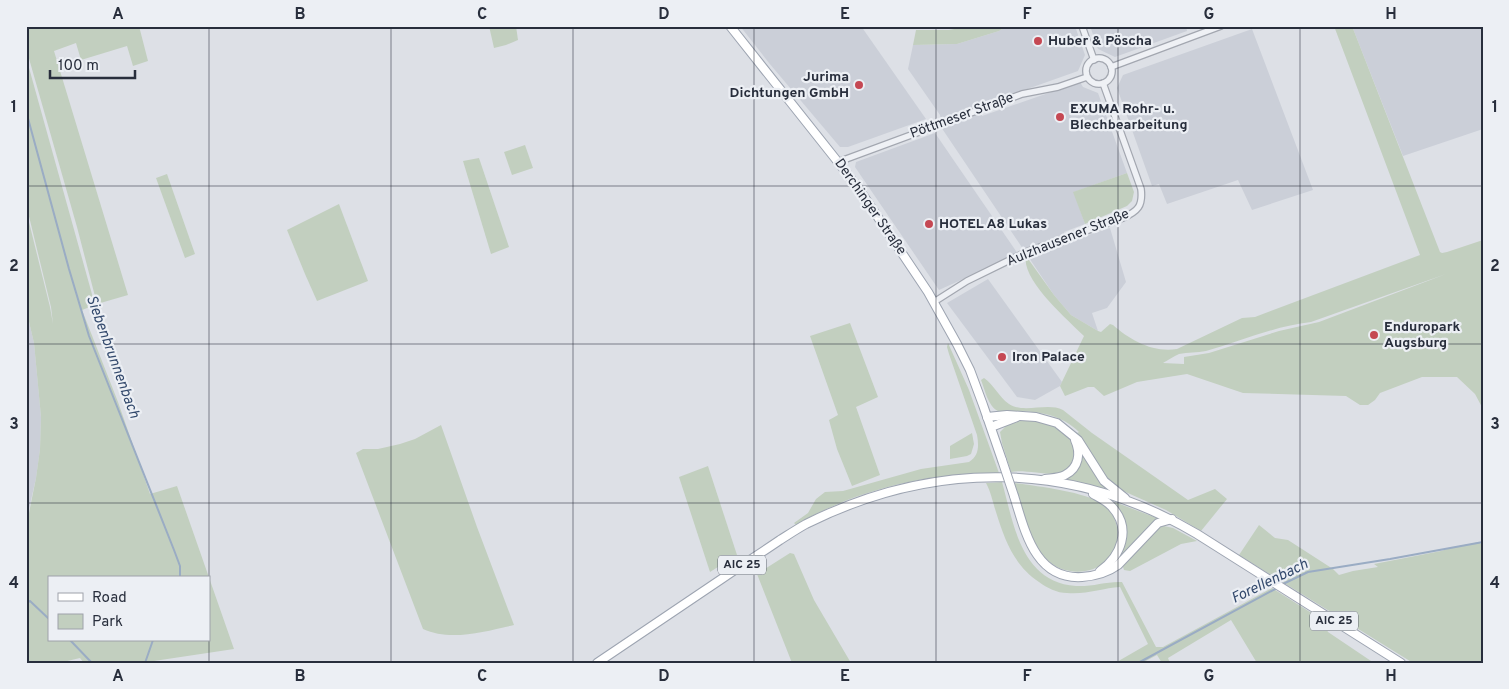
<svg xmlns="http://www.w3.org/2000/svg" width="1509" height="689" font-family="Overpass,sans-serif">
	<style>
		.built { fill: #cbcfd8 }
		.green { fill: #c2cfbf; fill-rule: evenodd }
		.lines { fill: none; stroke-linecap: round; stroke-linejoin: round }
		.stream { stroke: #9aacc4; stroke-width: 2 }
		.minor-casing { stroke: #a3a7b0; stroke-width: 8 }
		.major-casing { stroke: #9da4b1; stroke-width: 10 }
		.minor { stroke: #eff1f5; stroke-width: 5.5 }
		.major { stroke: #fff; stroke-width: 8 }
		.major-bridge-casing { stroke: #9da4b1; stroke-width: 10; stroke-linecap: butt }
		.major-bridge { stroke: #fff; stroke-width: 8 }
		.grid { fill: none; stroke: #282e3c; stroke-width: 1; stroke-opacity: 0.55 }
		.poi-dot { fill: #c54853; stroke: #eceff4; stroke-width: 2 }
		.labels { text-anchor: middle; dominant-baseline: central; stroke-width: 4.5; stroke-linejoin: round; paint-order: stroke }
		.shield { fill: #eceff4; stroke: #636873; stroke-width: 1 }
		.shield-label { font-size: 12px; font-weight: bold; fill: #282e3c }
		.poi-label { font-size: 14px; font-weight: bold; fill: #282e3c; stroke: #eceff4; text-anchor: start }
		.street-label { font-size: 14px; fill: #282e3c; stroke: #eceff4 }
		.water-label { font-size: 15px; font-style: italic; fill: #344a6d; stroke: #eceff4 }
		.neatline { fill: none; stroke: #282e3c; stroke-width: 2 }
		.grid-label { font-size: 16px; text-anchor: middle; font-weight: bold; fill: #282e3c }
	</style>
	<rect width="100%" height="100%" fill="#dde0e6"/>
	<g class="built">
		<path d="M740,26h121l65,93 -78,28h-8l-71,-84z"/>
		<path d="M1007,26h68l10,29 -7,16 -99,35 3,10 98,-34 3,5 15,6 29,80 -53,19 11,32 -21,8 3,10 43,-14 16,54 -19,26 -15,5 6,18 -27,-16 -17,-20 -111,-165 -3,-15 -32,-46 5,-24 44,-1 42,-13z"/>
		<path d="M1090,26h96l1,5 -72,26 -17,-8z"/>
		<path d="M1352,26h131v103l-80,27z"/>
		<path d="M1252,29l61,161 -61,20 -14,-30 -71,24 -8,-20 -7,2 -35,-98 6,-13z"/>
		<path d="M935,133l83,121 -79,36 -84,-123 1,-5z"/>
		<path d="M988,279l74,103 -2,4 -25,14 -18,-3 -70,-94z"/>
		<path d="M26,309l8,34 7,74 -1,32 -4,29 -9,40h-1z"/>
	</g>
	<g class="green">
		<path d="M26,26h113l9,35 -15,5 -6,-20 -46,14 -5,-17 -22,8 74,244 -31,9 -20,-77 -51,-179z"/>
		<path d="M489,26h27l2,14 -12,5 -12,3z"/>
		<path d="M970,26h37l-8,5 -42,13 -44,1 3,-15h33z"/>
		<path d="M1334,26h18l88,226 2,1 5,-1 36,-12v169l-8,-15 -18,-17h-35l-42,16 -5,7 -7,5h-8l-14,-9 -103,-3 -56,-19 -50,8 -33,14 -10,-9h-6l-23,9 -5,-10 24,-50c-16,-16 -63,-56 -58,-80l28,39 17,20 27,16 3,1 9,-8 3,1c17,15 40,28 64,24l65,-31 13,-1 165,-62zM1446,274l-127,48 -40,9 -70,22 -25,4v7l-21,-1c4,-2 11,-7 16,-9 9,-2 18,-1 27,-3 35,-10 69,-25 105,-29z"/>
		<path d="M26,57l69,248 -13,5 36,92 32,92 27,-8 57,163 -80,12 -2,2h-68l-4,-5 -21,5h-33v-145h2l8,-40 4,-29 1,-32 -7,-74 -8,-34v-99l24,97 3,17 -2,-17 -25,-103zM49,578h160v62h-160z"/>
		<path d="M525,145l8,23 -21,7 -8,-23z"/>
		<path d="M479,158l30,89 -18,7 -28,-93z"/>
		<path d="M1127,173l7,19 -2,9 -5,5 -42,18 -12,-32z"/>
		<path d="M167,174l28,80 -10,4 -29,-80z"/>
		<path d="M339,204l29,77 -51,20 -12,-27 -18,-44z"/>
		<path d="M850,323l28,74 -22,10 24,68 -28,11 -15,-37 -8,-29 9,-5 -28,-79z"/>
		<path d="M948,343l21,47 30,83c-71,0 -142,16 -203,52l-2,-2 14,-10 8,-14 9,-7 18,-1 78,-22 48,-7c10,-6 10,-16 8,-27l-28,-81 -2,-7z"/>
		<path d="M984,378c10,7 15,19 25,26 15,10 38,-2 54,6l29,23 96,67 27,-11 12,10 -26,32 -35,-21 -45,-20 -13,-10 -31,-47 2,-1c-23,-22 -51,-21 -81,-21 -10,-5 -13,-21 -17,-31z"/>
		<path d="M1020,421c22,-2 51,6 55,31 1,8 -3,16 -10,20 -11,6 -39,-3 -54,0l-9,-29 -2,-11 6,-6z"/>
		<path d="M441,425l36,102 37,98c-28,6 -63,17 -91,4l-67,-176 7,-4h15l22,-5 15,-5z"/>
		<path d="M972,433l2,11 -3,10 -4,2 -17,3v-13z"/>
		<path d="M1082,450c9,15 15,29 28,40l-44,-11c12,-7 17,-15 16,-29z"/>
		<path d="M708,466l29,89 -27,17 -31,-95z"/>
		<path d="M1002,482c12,43 19,100 74,104 16,1 31,-5 46,-4l34,65h7l109,-59 49,31 7,13 46,31h-117l-26,-43 -63,38 2,5h-8l-5,-8 -15,8h-27l33,-19 -28,-57c-17,1 -35,8 -53,6 -10,0 -20,-5 -28,-11 -25,-17 -34,-41 -43,-70 -3,-9 -5,-20 -10,-29z"/>
		<path d="M1014,483c23,3 72,9 89,21 6,5 11,11 13,19 12,44 -43,65 -72,34 -15,-16 -22,-53 -30,-74z"/>
		<path d="M1112,501l50,19 -42,38c8,-27 9,-35 -8,-57z"/>
		<path d="M1259,525l16,13 13,2 45,29 6,6 14,-4 25,-4 -4,-3 67,-13 13,-4 25,-5 4,4v117h-70l-174,-108z"/>
		<path d="M1164,526l9,2 24,13 -16,3 -51,27 -6,-1 -1,-3 1,-3 31,-33 3,-3z"/>
		<path d="M790,553l4,1 20,46 37,63h-59l-35,-89z"/>
	</g>
	<g class="lines">
		<g class="stream">
			<path d="M26,111l43,158 20,67 85,214 6,16v12"/>
			<path d="M1283,584l25,-12 82,-13 93,-17"/>
			<path d="M26,603l4,-2 19,18"/>
			<path d="M26,615l2,7"/>
			<path d="M70,640l22,23"/>
			<path d="M145,663l8,-23"/>
			<path d="M1138,663l139,-75"/>
		</g>
		<defs>
			<g id="minor">
				<path d="M1082,26l12,34"/>
				<circle cx="1099" cy="71" r="13"/>
				<path d="M1111,67l110,-41"/>
				<path d="M838,162l184,-68 36,-7 29,-10"/>
				<path d="M934,302l33,-21 59,-29 97,-34c15,-7 20,-12 18,-29l-38,-106"/>
			</g>
			<g id="major">
				<path d="M730,26l127,160 71,106 29,52 13,26 13,35 19,55"/>
				<path d="M987,417l20,-2 29,2 21,6 21,17 26,41 21,17"/>
				<path d="M991,427l26,-10"/>
				<path d="M1045,479c7,-1 14,-1 20,-4 14,-7 16,-22 10,-35"/>
				<path d="M1093,494c7,4 14,7 19,13 20,22 9,49 -12,64"/>
				<path d="M1014,496c11,35 21,84 68,81 13,-1 25,-4 36,-12l40,-42 14,-4"/>
				<path d="M597,663c42,-28 84,-57 126,-85 19,-13 38,-25 57,-38 8,-5 17,-11 26,-16 128,-64 266,-64 391,10l204,129"/>
			</g>
		</defs>
		<use href="#minor" class="minor-casing"/>
		<use href="#major" class="major-casing"/>
		<use href="#minor" class="minor"/>
		<use href="#major" class="major"/>
		<defs>
			<path id="major-bridge" d="M1002,460l12,36"/>
		</defs>
		<use href="#major-bridge" class="major-bridge-casing"/>
		<use href="#major-bridge" class="major-bridge"/>
	</g>
	<path class="grid" d="M209,26v637M391,26v637M573,26v637M754,26v637M936,26v637M1118,26v637M1300,26v637M26,186h1457M26,344h1457M26,503h1457"/>
	<g class="poi-dot">
		<circle cx="1038" cy="41" r="5"/>
		<circle cx="859" cy="85" r="5"/>
		<circle cx="1060" cy="117" r="5"/>
		<circle cx="929" cy="224" r="5"/>
		<circle cx="1374" cy="335" r="5"/>
		<circle cx="1002" cy="357" r="5"/>
	</g>
	<g class="labels">
		<g class="shield">
			<rect x="718" y="555.5" width="48" height="19" rx="4"/>
			<rect x="1310" y="611.5" width="48" height="19" rx="4"/>
		</g>
		<g class="shield-label">
			<text x="742" y="565">AIC 25</text>
			<text x="1334" y="621">AIC 25</text>
		</g>
		<g class="poi-label">
			<text x="1048" y="41">Huber &amp; Pöscha</text>
			<text x="849" y="77" text-anchor="end">Jurima<tspan x="849" dy="16">Dichtungen GmbH</tspan></text>
			<text x="1070" y="109">EXUMA Rohr- u.<tspan x="1070" dy="16">Blechbearbeitung</tspan></text>
			<text x="939" y="224">HOTEL A8 Lukas</text>
			<text x="1384" y="327">Enduropark<tspan x="1384" dy="16">Augsburg</tspan></text>
			<text x="1012" y="357">Iron Palace</text>
		</g>
		<g class="street-label">
			<text transform="translate(962 116) rotate(-20)">Pöttmeser Straße</text>
			<text transform="translate(870 207) rotate(55)">Derchinger Straße</text>
			<text transform="translate(1068 238) rotate(-22)">Aulzhausener Straße</text>
		</g>
		<g class="water-label">
			<text transform="translate(112 357) rotate(70)">Siebenbrunnenbach</text>
			<text transform="translate(1270 582) rotate(-26)">Forellenbach</text>
		</g>
	</g>
	<rect width="1509" height="689" fill="none" stroke="#eceff4" stroke-width="55"/>
	<rect x="48" y="576" width="162" height="65" fill="#eceff4" stroke="#9ea2aa"/>
	<rect x="58" y="593" width="25" height="8" fill="#ffffff" stroke="#9ea2aa"/>
	<text x="92" y="602" font-size="15" fill="#282e3c">Road</text>
	<rect x="58" y="614" width="25" height="15" fill="#c2cfbf" stroke="#9ea2aa"/>
	<text x="92" y="626" font-size="15" fill="#282e3c">Park</text>
	<path d="M50 70v8h85v-8" fill="none" stroke="#282e3c" stroke-width="2.5"/>
	<text x="58" y="70" font-size="15" fill="#282e3c" stroke="#eceff4" stroke-width="4" paint-order="stroke">100 m</text>
	<rect x="28" y="28" width="1454" height="634" class="neatline"/>
	<g class="grid-label">
		<text x="118" y="19">A</text>
		<text x="300" y="19">B</text>
		<text x="482" y="19">C</text>
		<text x="664" y="19">D</text>
		<text x="845" y="19">E</text>
		<text x="1027" y="19">F</text>
		<text x="1209" y="19">G</text>
		<text x="1391" y="19">H</text>
		<text x="14" y="112">1</text>
		<text x="1495" y="112">1</text>
		<text x="14" y="271">2</text>
		<text x="1495" y="271">2</text>
		<text x="14" y="429">3</text>
		<text x="1495" y="429">3</text>
		<text x="14" y="588">4</text>
		<text x="1495" y="588">4</text>
		<text x="118" y="681">A</text>
		<text x="300" y="681">B</text>
		<text x="482" y="681">C</text>
		<text x="664" y="681">D</text>
		<text x="845" y="681">E</text>
		<text x="1027" y="681">F</text>
		<text x="1209" y="681">G</text>
		<text x="1391" y="681">H</text>
	</g>
</svg>
